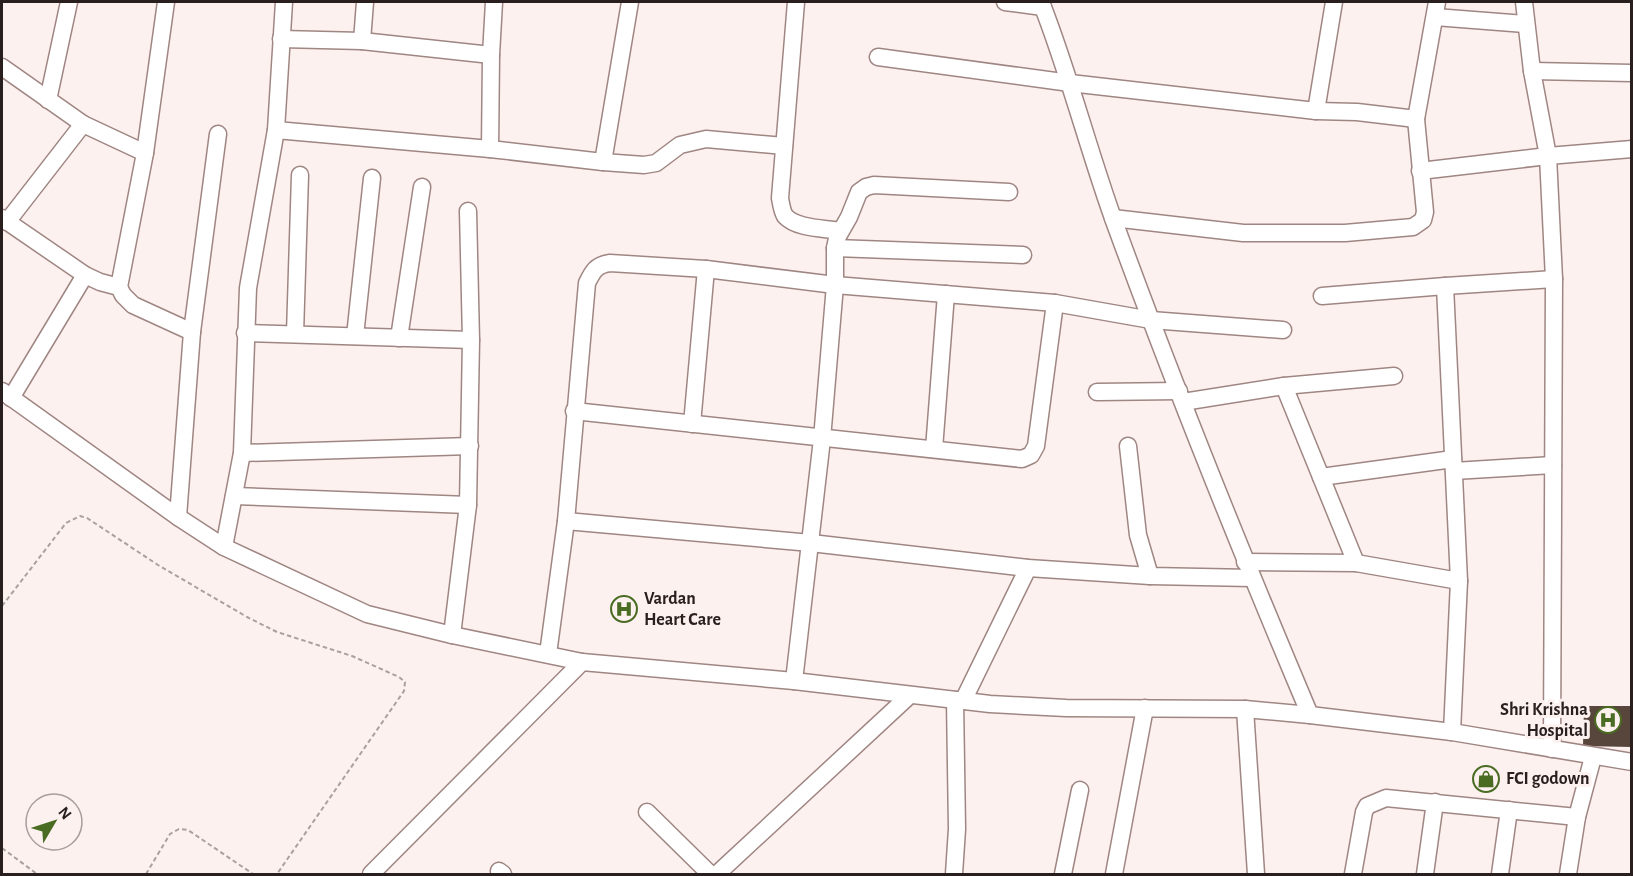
<svg xmlns="http://www.w3.org/2000/svg" width="1633" height="876" font-family="'Alegreya Sans',sans-serif">
	<style>
		.building { fill: #58453b }
		.lines { fill: none; stroke-linecap: round; stroke-linejoin: round }
		.minor-casing { stroke: #9f8682; stroke-width: 19 }
		.path { stroke: #aaa09e; stroke-width: 2; stroke-dasharray: 4.5 3; stroke-linecap: butt }
		.minor { stroke: #fff; stroke-width: 16 }
		.labels { text-anchor: middle; dominant-baseline: central; stroke-width: 6; stroke-linejoin: round; paint-order: stroke }
		.poi-label { font-size: 18px; font-weight: bold; fill: #291f1e; stroke: #fcf1ef; text-anchor: start }
	</style>
	<rect width="100%" height="100%" fill="#fcf1ef"/>
	<path class="building" d="M1584,706h48v41l-49,-1z"/>
	<g class="lines">
		<defs>
			<g id="minor">
				<path d="M284,2l-8,128 214,19 113,13 41,3 12,-2 24,-18 26,-6 78,7"/>
				<path d="M796,2l-16,196c1,6 2,13 5,18 12,13 40,12 55,15"/>
				<path d="M1005,2l38,5"/>
				<path d="M1041,2c28,71 47,147 73,219 61,167 127,331 196,494"/>
				<path d="M1524,2l8,69 16,85 6,123 -2,470"/>
				<path d="M1435,17l90,7"/>
				<path d="M281,39l81,2 129,14"/>
				<path d="M362,41l3,-39"/>
				<path d="M878,57l192,26 246,28 41,1 59,7"/>
				<path d="M2,67l81,57 -76,98"/>
				<path d="M1532,71l100,2"/>
				<path d="M48,100l21,-98"/>
				<path d="M1316,111l18,-109"/>
				<path d="M83,124l62,29 -26,134"/>
				<path d="M490,149l1,-94 3,-53"/>
				<path d="M145,153l21,-151"/>
				<path d="M603,162l27,-160"/>
				<path d="M1420,171l128,-15 84,-7"/>
				<path d="M2,218l83,57 15,7 19,5 4,8 10,10 59,27"/>
				<path d="M1113,218l130,15h102l68,-6 10,-7 2,-8 -9,-93 21,-117"/>
				<path d="M835,248l188,7"/>
				<path d="M1445,286l14,295 -7,151"/>
				<path d="M1322,296l123,-10 109,-7"/>
				<path d="M245,333l226,7"/>
				<path d="M295,334l5,-159"/>
				<path d="M355,336l17,-158"/>
				<path d="M399,338l23,-151"/>
				<path d="M1284,386l72,177"/>
				<path d="M2,391l176,126 46,30 143,67 85,21 130,27 212,19 196,23 76,4 179,1 65,6 142,17 180,30"/>
				<path d="M1097,392l82,-1"/>
				<path d="M11,398l74,-123"/>
				<path d="M1183,402l101,-16 110,-10"/>
				<path d="M574,411l448,48 9,-4 5,-9 19,-143"/>
				<path d="M692,424l14,-155"/>
				<path d="M1128,446l10,89 12,41"/>
				<path d="M934,449l12,-155"/>
				<path d="M242,453l228,-7"/>
				<path d="M1454,471l99,-6"/>
				<path d="M1321,477l132,-18"/>
				<path d="M234,496l234,9"/>
				<path d="M178,517l14,-185 26,-198"/>
				<path d="M566,521l245,22 217,25 122,8 102,2"/>
				<path d="M224,547l18,-94 6,-165 28,-158"/>
				<path d="M1245,562l111,1 103,18"/>
				<path d="M452,635l16,-130 3,-165 -3,-129"/>
				<path d="M548,654l18,-133 21,-238c6,-12 9,-18 23,-20l96,6 129,16 220,18 96,17 132,10"/>
				<path d="M794,681l28,-242 13,-154v-37l2,-10 12,-21 10,-25 7,-5 8,-2 135,7"/>
				<path d="M963,701l65,-133"/>
				<path d="M1245,709l11,165"/>
				<path d="M647,812l63,62"/>
				<path d="M499,871l4,3"/>
				<path d="M371,874l211,-212"/>
				<path d="M717,874l193,-179"/>
				<path d="M954,874l3,-45 -2,-129"/>
				<path d="M1063,874l17,-84"/>
				<path d="M1114,874l31,-166"/>
				<path d="M1353,874l11,-62 3,-6 19,-8 191,19"/>
				<path d="M1425,874l10,-72"/>
				<path d="M1500,874l9,-64"/>
				<path d="M1568,874l9,-57 16,-60"/>
			</g>
		</defs>
		<use href="#minor" class="minor-casing"/>
		<g class="path">
			<path d="M2,606l64,-83 14,-7 7,2 71,47 89,52 30,15 75,24 47,21 6,5 -1,9 -127,183"/>
			<path d="M2,848l35,26"/>
			<path d="M146,874l24,-40 9,-5 9,1 65,44"/>
		</g>
		<use href="#minor" class="minor"/>
	</g>
	<defs>
		<symbol id="hospital-ring" viewBox="-11 -11 22 22"><circle r="9.5" fill="#fcf1ef" stroke="#496b22" stroke-width="1.5"/><path d="M-5-5h3v3.5h4V-5h3V5h-3V1.5h-4V5h-3Z" fill="#496b22"/></symbol>
		<symbol id="shop-ring" viewBox="-11 -11 22 22"><circle r="9.5" fill="#fcf1ef" stroke="#496b22" stroke-width="1.5"/><path d="M-5-2.5h2.3a2.7 3.5 0 0 1 5.4 0H5L5.5 6h-11ZM-1.5-2.5h3a1.5 2.3 0 0 0-3 0Z" fill="#496b22"/></symbol>
	</defs>
	<g fill-rule="evenodd">
		<use href="#hospital-ring" x="609" y="594" width="30" height="30"/>
		<use href="#hospital-ring" x="1593" y="705" width="30" height="30"/>
		<use href="#shop-ring" x="1471" y="764" width="30" height="30"/>
	</g>
	<g class="labels">
		<g class="poi-label">
			<text x="644" y="599">Vardan<tspan x="644" dy="21">Heart Care</tspan></text>
			<text x="1588" y="710" text-anchor="end">Shri Krishna<tspan x="1588" dy="21">Hospital</tspan></text>
			<text x="1506" y="779">FCI godown</text>
		</g>
	</g>
	<rect width="1633" height="876" fill="none" stroke="#291f1e" stroke-width="6"/>
	<g transform="translate(54 822) rotate(51)"><circle r="28" fill="#fcf1ef" stroke="#a89d9b" stroke-width="1.5"/>
	<path d="M0-4.5L10 22L0 15L-10 22Z" fill="#496b22"/>
	<text y="-9" font-size="16" font-weight="bold" text-anchor="middle" fill="#291f1e">N</text>
	</g>
</svg>
